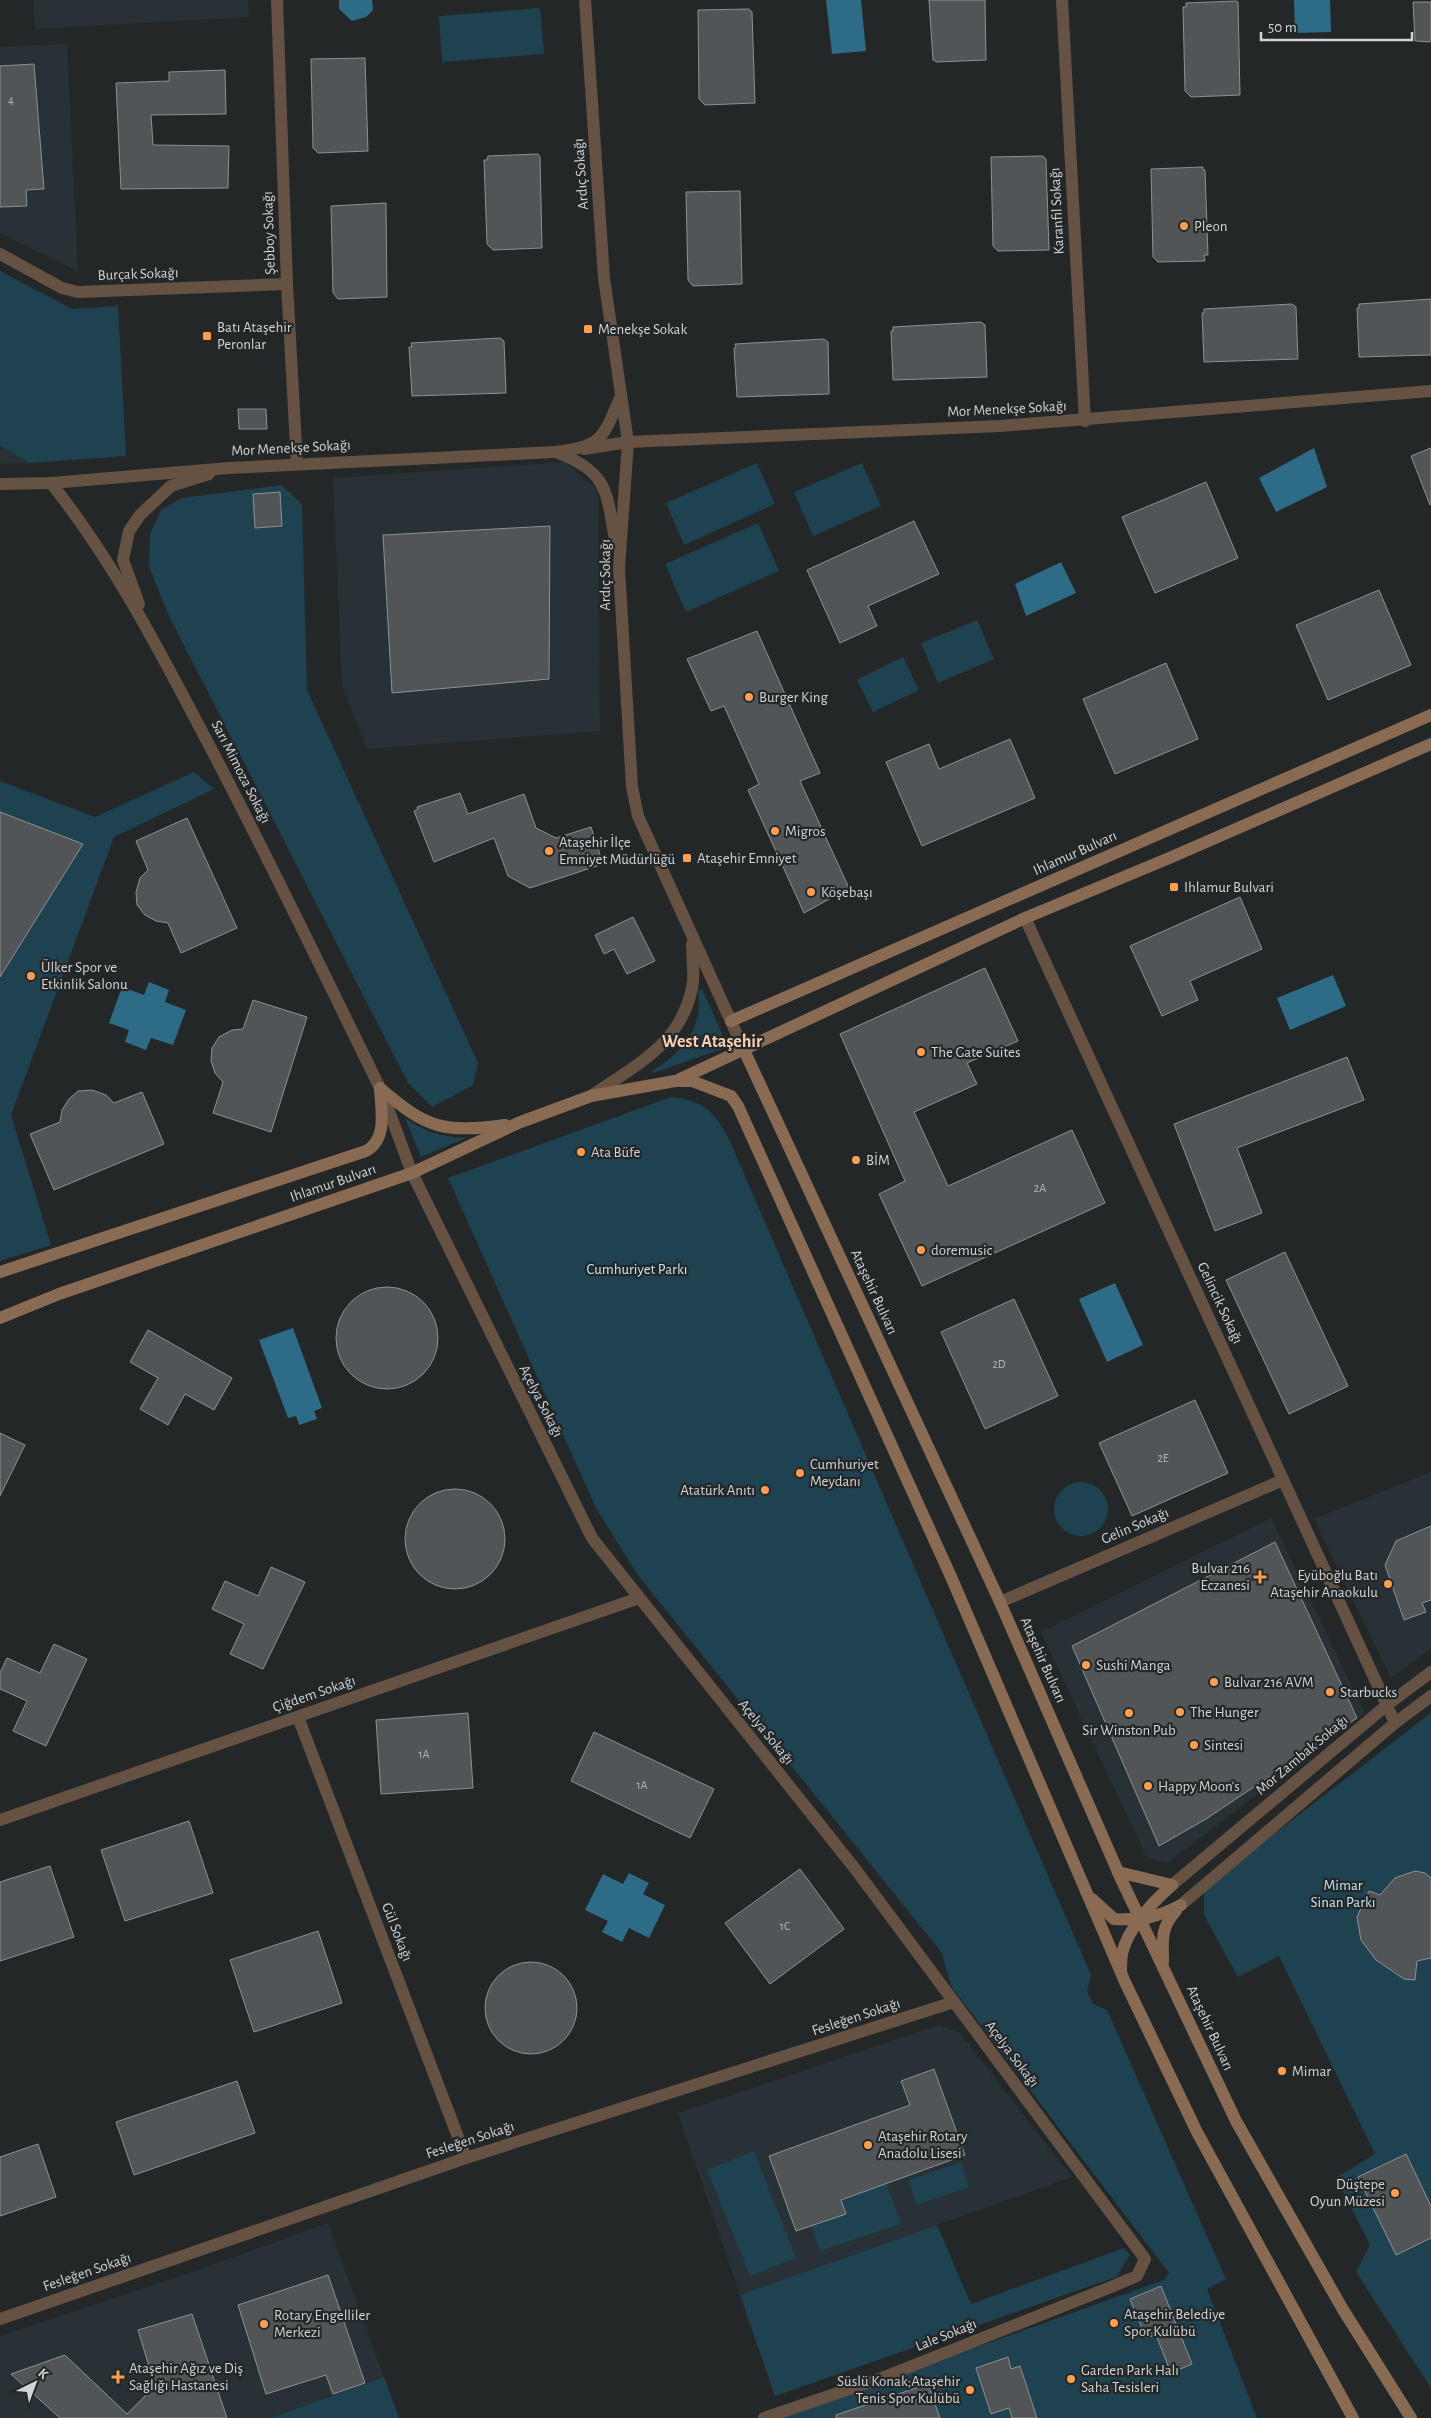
<svg xmlns="http://www.w3.org/2000/svg" width="1431" height="2418" font-family="'Alegreya Sans',sans-serif">
	<style>
		.built { fill: #283136 }
		.green { fill: #1f4251 }
		.water { fill: #2d6b86 }
		.building { fill: #525557; stroke: #8d9193 }
		.lines { fill: none; stroke-linecap: round; stroke-linejoin: round }
		.minor { stroke: #655243; stroke-width: 12 }
		.tertiary { stroke: #655243; stroke-width: 12 }
		.secondary { stroke: #896a53; stroke-width: 12 }
		.poi-dot { fill: #fb9e50; stroke: #242728; stroke-width: 2 }
		.labels { text-anchor: middle; dominant-baseline: central; stroke-width: 4.5; stroke-linejoin: round; paint-order: stroke }
		.number-label { font-size: 12px; fill: #b1b4b5 }
		.street-label { font-size: 15px; fill: #d1d3d4; stroke: #242728 }
		.poi-label { font-size: 15px; fill: #d1d3d4; stroke: #242728; text-anchor: start }
		.park-label { font-size: 15px; fill: #c2e4f6; stroke: #242728 }
		.quarter-label { font-size: 18px; font-weight: bold; fill: #f6ceb1; stroke: #242728 }
	</style>
	<rect width="100%" height="100%" fill="#242728"/>
	<g class="built">
		<path d="M33,0h215l1,17 -214,12z"/>
		<path d="M67,44l11,227 -78,-38v-186z"/>
		<path d="M0,445l29,18 -29,1z"/>
		<path d="M565,462l33,29 2,240 -233,18 -25,-63 -9,-208z"/>
		<path d="M1431,1472v177l-40,29 -77,-159z"/>
		<path d="M1271,1518l94,195 -198,150 -20,-5 -106,-226z"/>
		<path d="M939,2025l21,8 112,144 -332,118 -62,-182z"/>
		<path d="M328,2223l56,154 -114,41h-270v-82l198,-66z"/>
	</g>
	<g class="green">
		<path d="M540,8l4,46 -102,8 -3,-46z"/>
		<path d="M0,271l72,38 46,-3 8,150 -97,7 -29,-18z"/>
		<path d="M757,463l18,41 -91,41 -18,-42z"/>
		<path d="M862,463l19,43 -68,30 -19,-44z"/>
		<path d="M282,485l20,20 5,185 171,373 -5,22 -41,22 -24,-24 -241,-471 -18,-46 1,-32 11,-24 21,-12z"/>
		<path d="M758,523l21,48 -93,41 -21,-48z"/>
		<path d="M977,620l17,39 -56,24 -17,-40z"/>
		<path d="M903,657l16,33 -46,22 -16,-32z"/>
		<path d="M194,772l20,17 -100,48 -103,278 40,130 -51,16v-480l95,36z"/>
		<path d="M702,989l26,58 -75,26 -1,-2c30,-18 52,-44 46,-80z"/>
		<path d="M671,1097c31,3 42,13 57,40l363,838 -4,16 6,13 14,6 119,269 -19,10 50,129h-478l385,-138 5,-7 -218,-287 -9,-33 -305,-379 -41,-66 -148,-330z"/>
		<path d="M405,1118c24,15 33,18 61,20l-45,19z"/>
		<circle cx="1081" cy="1509" r="27"/>
		<path d="M1431,1713v675l-75,-116 14,-27 -34,-67 39,-24 -96,-198 -41,21 -34,-62v-27z"/>
		<path d="M754,2151l42,107 -46,18 -43,-106z"/>
		<path d="M961,2162l8,25 -53,18 -7,-25z"/>
		<path d="M887,2184l14,40 -81,27 -14,-40z"/>
		<path d="M937,2225l34,79 153,-56 6,7 -14,22 -341,119 -35,-101z"/>
		<path d="M384,2377l15,41h-129z"/>
	</g>
	<g class="water">
		<path d="M339,0h33l1,10 -7,7 -14,4 -13,-12z"/>
		<path d="M826,0h35l5,51 -34,3z"/>
		<path d="M1294,0h36l1,32 -36,1z"/>
		<path d="M1314,448l13,39 -51,25 -17,-34z"/>
		<path d="M1061,562l15,31 -50,23 -11,-32z"/>
		<path d="M1333,975l13,31 -56,24 -13,-32z"/>
		<path d="M149,982l20,8 -4,12 21,8 -13,35 -22,-7 -5,12 -21,-8 4,-12 -20,-7 13,-36 22,8z"/>
		<path d="M1115,1283l28,62 -36,17 -28,-63z"/>
		<path d="M293,1328l29,80 -8,3 3,8 -18,6 -3,-9 -8,2 -29,-78z"/>
		<path d="M629,1873l20,10 -6,11 22,11 -16,33 -20,-10 -7,14 -20,-10 6,-11 -23,-11 18,-36 20,10z"/>
	</g>
	<g class="building">
		<path d="M929,0h56l1,60 -49,2 -4,-2z"/>
		<path d="M1236,1l2,1 2,93 -49,2 -6,-6 -2,-84h3v-4z"/>
		<path d="M1413,2h18v40l-16,-1z"/>
		<path d="M749,9l3,3 3,91 -50,2 -6,-6 -1,-89z"/>
		<path d="M365,58l3,93 -50,2 -5,-5 -2,-89z"/>
		<path d="M34,64l10,125 -18,1 1,16 -27,1v-141z"/>
		<path d="M225,70l1,44 -75,1 2,30 76,1 -1,42 -107,1 -5,-106 53,-2v-9z"/>
		<path d="M538,154l2,3 2,91 -49,2 -6,-6 -3,-84h3l1,-4z"/>
		<path d="M1043,156l3,3 3,91 -51,1 -5,-5 -2,-89z"/>
		<path d="M1203,167v3h2l3,85h-4l1,6 -47,1 -5,-5 -2,-88z"/>
		<path d="M740,191l2,93 -49,2 -5,-6 -2,-88z"/>
		<path d="M386,203l1,94 -49,2 -5,-6 -2,-87z"/>
		<path d="M1431,299v56l-72,2 -2,-49h2v-4z"/>
		<path d="M1292,304l4,3 2,52 -94,3 -2,-49h2v-4z"/>
		<path d="M981,322l4,3 2,52 -94,3 -2,-49h2v-4z"/>
		<path d="M500,338l4,3 2,52 -94,3 -3,-49h3l-1,-4z"/>
		<path d="M824,339l4,3 1,52 -92,3 -3,-49h2l-1,-4z"/>
		<path d="M238,409h28l1,20h-28z"/>
		<path d="M1431,448v56l-1,1 -19,-49z"/>
		<path d="M1206,482l32,76 -83,35 -33,-76z"/>
		<path d="M280,492l2,34 -27,2 -2,-34z"/>
		<path d="M914,521l25,53 -71,32 9,20 -37,17 -33,-73z"/>
		<path d="M550,526l-1,153 -157,14 -9,-158z"/>
		<path d="M1379,590l32,75 -83,35 -32,-75z"/>
		<path d="M757,631l63,142 -20,8 49,107 -45,25 -56,-123 11,-6 -35,-78 -13,5 -24,-52z"/>
		<path d="M1166,663l32,76 -83,35 -32,-75z"/>
		<path d="M1010,739l25,59 -113,48 -36,-84 43,-18 10,25z"/>
		<path d="M460,793l8,21 56,-20 12,34 20,10 35,-11 12,37 -73,24 -22,-12 -14,-38 -60,24 -20,-51 4,-2 -1,-2z"/>
		<path d="M0,812l83,32 -83,133z"/>
		<path d="M187,818l50,110 -56,25 -13,-30 -12,-2 -11,-6 -8,-10 -1,-13 4,-14 8,-8 -12,-29z"/>
		<path d="M1240,897l22,52 -72,32 8,19 -36,16 -32,-70z"/>
		<path d="M633,917l22,44 -28,13 -13,-25 -10,5 -9,-19z"/>
		<path d="M985,968l33,73 -51,22 10,21 -63,28 34,74 124,-56 33,73 -183,83 -43,-92 26,-13 -65,-147z"/>
		<path d="M253,1000l54,17 -36,115 -58,-19 10,-31 -8,-9 -4,-12 1,-13 7,-11 13,-7 11,-1z"/>
		<path d="M1347,1057l17,43 -127,48 25,65 -47,18 -41,-107z"/>
		<path d="M92,1090l14,5 8,8 28,-11 22,52 -110,46 -24,-56 30,-12 2,-12 7,-11 9,-8z"/>
		<path d="M1285,1252l63,134 -59,28 -63,-134z"/>
		<circle cx="387" cy="1338" r="51"/>
		<path d="M1014,1299l44,97 -73,33 -44,-97z"/>
		<path d="M148,1330l84,48 -18,32 -29,-16 -17,31 -28,-16 18,-31 -28,-16z"/>
		<path d="M1195,1400l33,73 -96,43 -33,-73z"/>
		<path d="M0,1433l25,12 -25,51z"/>
		<circle cx="455" cy="1539" r="50"/>
		<path d="M1431,1526v74l-9,3 4,9 -22,8 -19,-55 11,-24z"/>
		<path d="M1275,1542l82,176 -151,101 -47,27 -87,-200z"/>
		<path d="M271,1567l34,15 -42,87 -33,-15 14,-30 -32,-15 13,-28 33,15z"/>
		<path d="M54,1644l33,15 -41,87 -33,-15 14,-30 -27,-12v-16l7,-15 33,15z"/>
		<path d="M468,1713l5,75 -92,6 -5,-74z"/>
		<path d="M594,1732l120,57 -24,49 -119,-57z"/>
		<path d="M189,1821l24,72 -88,28 -24,-71z"/>
		<path d="M50,1866l24,71 -74,24v-79z"/>
		<path d="M800,1869l44,60 -74,55 -45,-61z"/>
		<path d="M1415,1871l10,2 6,5v80l-14,3 -2,19 -11,-1 -28,-19 -15,-20 -4,-23 12,-26 11,4 15,-17z"/>
		<path d="M318,1931l24,72 -88,29 -24,-72z"/>
		<circle cx="531" cy="2008" r="46"/>
		<path d="M934,2069l31,86 -124,45 5,14 -50,17 -27,-75 141,-51 -9,-24z"/>
		<path d="M237,2081l18,52 -121,42 -18,-53z"/>
		<path d="M38,2144l18,53 -56,19v-59z"/>
		<path d="M1406,2154l25,52v32l-35,17 -38,-78z"/>
		<path d="M328,2275l37,108 -32,11 -7,-19 -60,19 -28,-89z"/>
		<path d="M1161,2286l31,78 -21,9 -15,-38 -10,3 -16,-39z"/>
		<path d="M192,2314l35,104h-167l-49,-44 54,-19 62,59 28,-28 -17,-56z"/>
		<path d="M1008,2357l3,12 9,-3 17,52h-25l-3,-10 -18,6 -15,-46z"/>
		<path d="M928,2384l12,34h-104v-3z"/>
	</g>
	<g class="lines">
		<g class="minor">
			<path d="M277,0l10,284 10,180"/>
			<path d="M1062,0l23,421"/>
			<path d="M0,254l62,34 16,4 209,-8"/>
			<path d="M1025,918l370,805"/>
			<path d="M382,1092l30,81 180,365 264,332 289,389 -8,17 -26,11 -232,92 -115,39"/>
			<path d="M1000,1602l283,-122"/>
			<path d="M298,1717l168,441"/>
			<path d="M0,1820l639,-222"/>
			<path d="M0,2319l466,-161 488,-156"/>
		</g>
		<g class="tertiary">
			<path d="M585,0l19,278 24,164 -9,126 13,219 6,29 106,234"/>
			<path d="M584,449l44,-7 372,-16 431,-35"/>
			<path d="M558,453c53,20 48,42 58,91"/>
			<path d="M51,483c59,74 103,157 147,241 64,120 122,242 182,364"/>
			<path d="M0,484l51,-1 178,-15 326,-16c47,-6 47,-12 65,-54"/>
			<path d="M139,604l-16,-44 6,-29 11,-16 31,-29 38,-12"/>
			<path d="M591,1096c46,-32 93,-53 102,-114 1,-12 -1,-26 -1,-38"/>
			<path d="M1172,1885l215,-180 44,-33"/>
			<path d="M1181,1905l214,-182 36,-27"/>
		</g>
		<g class="secondary">
			<path d="M731,1021l700,-306"/>
			<path d="M744,1050l256,552 122,279 114,240 106,187 69,110"/>
			<path d="M680,1079l345,-161 142,-59 264,-115"/>
			<path d="M380,1088c47,41 64,45 125,37"/>
			<path d="M0,1272l366,-121c22,-12 15,-41 14,-63"/>
			<path d="M0,1318l59,-24 353,-121 106,-50 73,-27 84,-15h17l39,15 7,10 214,473 173,403 72,150 156,286"/>
			<path d="M1118,1872l54,13"/>
			<path d="M1092,1899l22,20c29,1 42,-1 67,-14"/>
			<path d="M1163,1962c0,-22 -3,-34 13,-51"/>
			<path d="M1121,1970c0,-6 0,-14 2,-20 7,-24 31,-49 49,-65"/>
		</g>
	</g>
	<g class="poi-dot">
		<circle cx="1184" cy="226" r="5"/>
		<rect x="583" y="324" width="10" height="10" rx="2.5"/>
		<rect x="202" y="331" width="10" height="10" rx="2.5"/>
		<circle cx="749" cy="697" r="5"/>
		<circle cx="775" cy="831" r="5"/>
		<circle cx="549" cy="851" r="5"/>
		<rect x="682" y="853" width="10" height="10" rx="2.5"/>
		<rect x="1169" y="882" width="10" height="10" rx="2.5"/>
		<circle cx="811" cy="892" r="5"/>
		<circle cx="31" cy="976" r="5"/>
		<circle cx="921" cy="1052" r="5"/>
		<circle cx="581" cy="1152" r="5"/>
		<circle cx="856" cy="1160" r="5"/>
		<circle cx="921" cy="1250" r="5"/>
		<circle cx="800" cy="1473" r="5"/>
		<circle cx="765" cy="1490" r="5"/>
		<path d="M1257.5 1569.5h5v5h5v5h-5v5h-5v-5h-5v-5h5z"/>
		<circle cx="1388" cy="1584" r="5"/>
		<circle cx="1086" cy="1665" r="5"/>
		<circle cx="1214" cy="1682" r="5"/>
		<circle cx="1330" cy="1692" r="5"/>
		<circle cx="1180" cy="1712" r="5"/>
		<circle cx="1129" cy="1713" r="5"/>
		<circle cx="1194" cy="1745" r="5"/>
		<circle cx="1148" cy="1786" r="5"/>
		<circle cx="1282" cy="2071" r="5"/>
		<circle cx="868" cy="2145" r="5"/>
		<circle cx="1395" cy="2193" r="5"/>
		<circle cx="1114" cy="2323" r="5"/>
		<circle cx="264" cy="2324" r="5"/>
		<path d="M115.5 2369.5h5v5h5v5h-5v5h-5v-5h-5v-5h5z"/>
		<circle cx="1071" cy="2379" r="5"/>
		<circle cx="970" cy="2390" r="5"/>
	</g>
	<g class="labels">
		<g class="number-label">
			<text x="11" y="100">4</text>
			<text x="1040" y="1188">2A</text>
			<text x="999" y="1364">2D</text>
			<text x="1163" y="1458">2E</text>
			<text x="424" y="1754">1A</text>
			<text x="642" y="1785">1A</text>
			<text x="785" y="1926">1C</text>
		</g>
		<g class="street-label">
			<text transform="translate(581 174) rotate(-94)">Ardıç Sokağı</text>
			<text transform="translate(1057 211) rotate(-93)">Karanfil Sokağı</text>
			<text transform="translate(269 233) rotate(-92)">Şebboy Sokağı</text>
			<text transform="translate(138 274) rotate(-2)">Burçak Sokağı</text>
			<text transform="translate(1007 409) rotate(-3)">Mor Menekşe Sokağı</text>
			<text transform="translate(291 448) rotate(-3)">Mor Menekşe Sokağı</text>
			<text transform="translate(605 575) rotate(-90)">Ardıç Sokağı</text>
			<text transform="translate(241 772) rotate(63)">Sarı Mimoza Sokağı</text>
			<text transform="translate(1075 853) rotate(-24)">Ihlamur Bulvarı</text>
			<text transform="translate(333 1183) rotate(-19)">Ihlamur Bulvarı</text>
			<text transform="translate(874 1292) rotate(65)">Ataşehir Bulvarı</text>
			<text transform="translate(1220 1303) rotate(65)">Gelincik Sokağı</text>
			<text transform="translate(541 1401) rotate(63)">Açelya Sokağı</text>
			<text transform="translate(1135 1526) rotate(-23)">Gelin Sokağı</text>
			<text transform="translate(1043 1660) rotate(66)">Ataşehir Bulvarı</text>
			<text transform="translate(314 1694) rotate(-19)">Çiğdem Sokağı</text>
			<text transform="translate(766 1732) rotate(51)">Açelya Sokağı</text>
			<text transform="translate(1302 1755) rotate(-40)">Mor Zambak Sokağı</text>
			<text transform="translate(397 1932) rotate(69)">Gül Sokağı</text>
			<text transform="translate(856 2017) rotate(-18)">Fesleğen Sokağı</text>
			<text transform="translate(1210 2028) rotate(65)">Ataşehir Bulvarı</text>
			<text transform="translate(1012 2054) rotate(53)">Açelya Sokağı</text>
			<text transform="translate(470 2140) rotate(-18)">Fesleğen Sokağı</text>
			<text transform="translate(87 2272) rotate(-19)">Fesleğen Sokağı</text>
			<text transform="translate(946 2335) rotate(-22)">Lale Sokağı</text>
		</g>
		<g class="poi-label">
			<text x="1194" y="226">Pleon</text>
			<text x="217" y="327">Batı Ataşehir<tspan x="217" dy="17">Peronlar</tspan></text>
			<text x="598" y="329">Menekşe Sokak</text>
			<text x="759" y="697">Burger King</text>
			<text x="785" y="831">Migros</text>
			<text x="559" y="842">Ataşehir İlçe<tspan x="559" dy="17">Emniyet Müdürlüğü</tspan></text>
			<text x="697" y="858">Ataşehir Emniyet</text>
			<text x="1184" y="887">Ihlamur Bulvari</text>
			<text x="821" y="892">Köşebaşı</text>
			<text x="41" y="967">Ülker Spor ve<tspan x="41" dy="17">Etkinlik Salonu</tspan></text>
			<text x="931" y="1052">The Gate Suites</text>
			<text x="591" y="1152">Ata Büfe</text>
			<text x="866" y="1160">BİM</text>
			<text x="931" y="1250">doremusic</text>
			<text x="810" y="1464">Cumhuriyet<tspan x="810" dy="17">Meydanı</tspan></text>
			<text x="755" y="1490" text-anchor="end">Atatürk Anıtı</text>
			<text x="1250" y="1568" text-anchor="end">Bulvar 216<tspan x="1250" dy="17">Eczanesi</tspan></text>
			<text x="1378" y="1575" text-anchor="end">Eyüboğlu Batı<tspan x="1378" dy="17">Ataşehir Anaokulu</tspan></text>
			<text x="1096" y="1665">Sushi Manga</text>
			<text x="1224" y="1682">Bulvar 216 AVM</text>
			<text x="1340" y="1692">Starbucks</text>
			<text x="1190" y="1712">The Hunger</text>
			<text x="1129" y="1730" text-anchor="middle">Sir Winston Pub</text>
			<text x="1204" y="1745">Sintesi</text>
			<text x="1158" y="1786">Happy Moon's</text>
			<text x="1292" y="2071">Mimar</text>
			<text x="878" y="2136">Ataşehir Rotary<tspan x="878" dy="17">Anadolu Lisesi</tspan></text>
			<text x="1385" y="2184" text-anchor="end">Düştepe<tspan x="1385" dy="17">Oyun Müzesi</tspan></text>
			<text x="1124" y="2314">Ataşehir Belediye<tspan x="1124" dy="17">Spor Kulübü</tspan></text>
			<text x="274" y="2315">Rotary Engelliler<tspan x="274" dy="17">Merkezi</tspan></text>
			<text x="129" y="2368">Ataşehir Ağız ve Diş<tspan x="129" dy="17">Sağlığı Hastanesi</tspan></text>
			<text x="1081" y="2370">Garden Park Halı<tspan x="1081" dy="17">Saha Tesisleri</tspan></text>
			<text x="960" y="2381" text-anchor="end">Süslü Konak;Ataşehir<tspan x="960" dy="17">Tenis Spor Kulübü</tspan></text>
		</g>
		<g class="park-label">
			<text x="637" y="1269">Cumhuriyet Parkı</text>
			<text x="1343" y="1885">Mimar<tspan x="1343" dy="17">Sinan Parkı</tspan></text>
		</g>
		<g class="quarter-label">
			<text x="712" y="1042">West Ataşehir</text>
		</g>
	</g>
	<g transform="translate(35 2383) rotate(42)" stroke="#242728" stroke-width="4" paint-order="stroke">
	<path d="M0-4L9 19L0 12L-9 19Z" fill="#d1d3d4"/>
	<text y="-8" font-size="14" font-weight="bold" text-anchor="middle" fill="#d1d3d4">K</text>
	</g>
	<path d="M1261 32v8h151v-8" fill="none" stroke="#d1d3d4" stroke-width="2.5"/>
	<text x="1268" y="32" font-size="15" fill="#d1d3d4" stroke="#242728" stroke-width="4" paint-order="stroke">50 m</text>
</svg>
